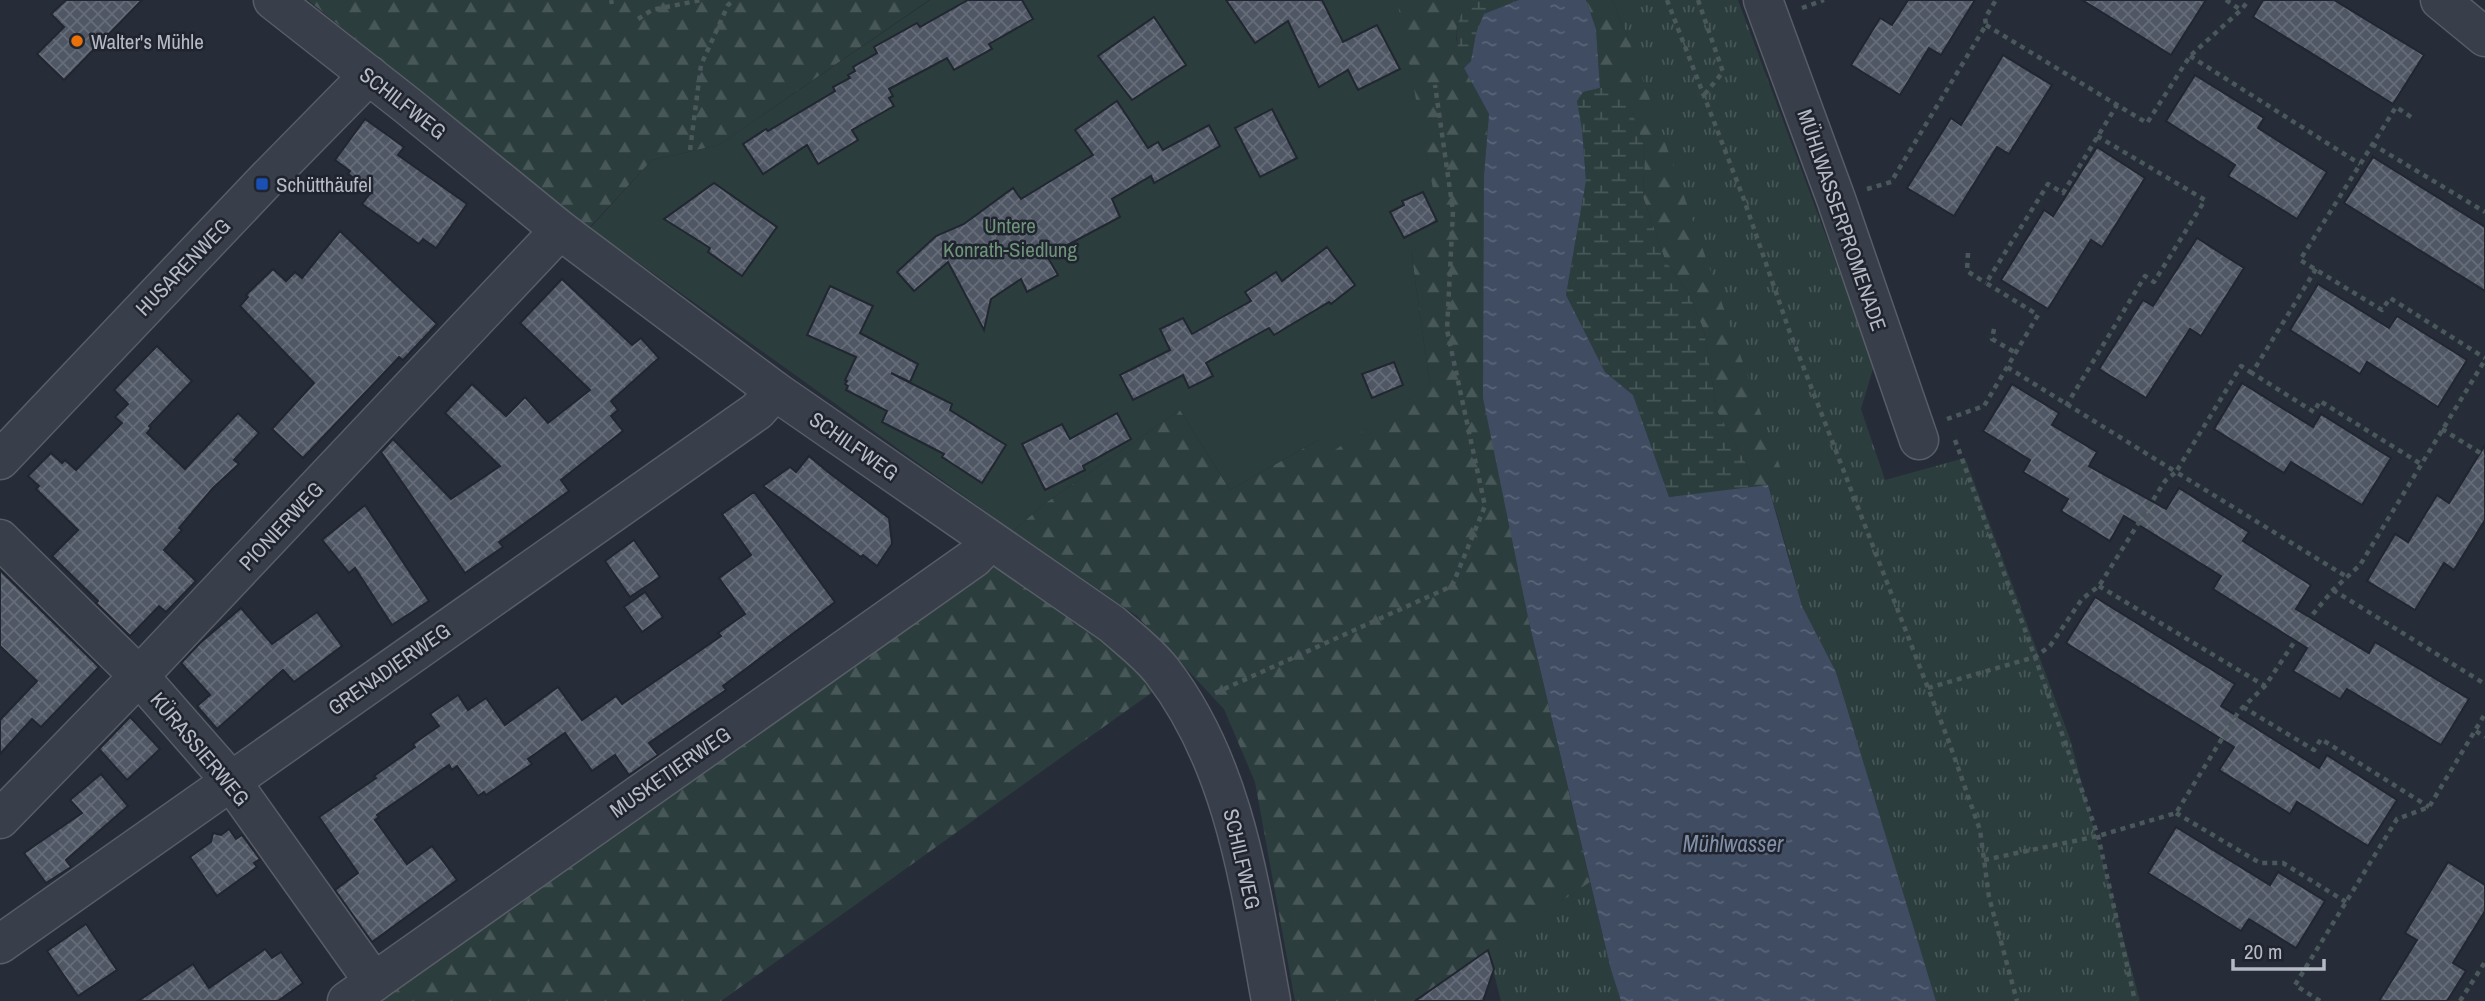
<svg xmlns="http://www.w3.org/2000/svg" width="2485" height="1001" font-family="'Archivo Narrow',sans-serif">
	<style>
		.grass { fill: url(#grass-tufts) }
		.forest { fill: url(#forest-firs) }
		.wetland { fill: url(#wetland-marsh) }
		.garden { fill: #2c3d3e }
		.water { fill: url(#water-ripples) }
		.building { fill: url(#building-cross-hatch); stroke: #212630; stroke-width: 2 }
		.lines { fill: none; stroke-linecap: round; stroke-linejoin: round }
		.minor-casing { stroke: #585d67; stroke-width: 41 }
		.path { stroke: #4a585b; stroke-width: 4.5; stroke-dasharray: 5 5; stroke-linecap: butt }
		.minor { stroke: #393f4a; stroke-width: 38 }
		.food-dot { fill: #e8710a; stroke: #1f242e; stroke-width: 2.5 }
		.transit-dot { fill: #1a4fb4; stroke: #1f242e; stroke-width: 2.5 }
		.labels { text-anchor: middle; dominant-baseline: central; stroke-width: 5; stroke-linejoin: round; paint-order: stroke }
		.poi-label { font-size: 21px; fill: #b5bac5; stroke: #1f242e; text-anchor: start }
		.street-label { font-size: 21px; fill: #b5bac5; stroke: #1f242e }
		.park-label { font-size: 21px; fill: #6f937a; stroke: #1f242e }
		.water-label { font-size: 23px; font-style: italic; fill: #818fa9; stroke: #1f242e }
	</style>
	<defs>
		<pattern id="grass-tufts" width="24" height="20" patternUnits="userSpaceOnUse" patternTransform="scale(1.75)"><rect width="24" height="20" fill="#2c3d3e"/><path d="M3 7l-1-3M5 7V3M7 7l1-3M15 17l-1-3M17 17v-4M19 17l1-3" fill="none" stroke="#485758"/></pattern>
		<pattern id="forest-firs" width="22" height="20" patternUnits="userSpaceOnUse" patternTransform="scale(1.75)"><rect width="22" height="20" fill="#2c3d3e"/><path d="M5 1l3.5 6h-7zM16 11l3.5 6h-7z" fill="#485758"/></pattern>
		<pattern id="wetland-marsh" width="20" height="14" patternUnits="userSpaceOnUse" patternTransform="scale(1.75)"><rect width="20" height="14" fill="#2c3d3e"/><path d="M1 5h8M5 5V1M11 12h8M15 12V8" fill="none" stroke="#485758"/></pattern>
		<pattern id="water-ripples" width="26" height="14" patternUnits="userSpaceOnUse" patternTransform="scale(1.75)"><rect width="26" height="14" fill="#404c62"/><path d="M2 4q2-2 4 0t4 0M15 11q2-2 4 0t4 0" fill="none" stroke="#596477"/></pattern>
		<pattern id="building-cross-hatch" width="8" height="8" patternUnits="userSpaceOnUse" patternTransform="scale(1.75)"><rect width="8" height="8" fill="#4f5764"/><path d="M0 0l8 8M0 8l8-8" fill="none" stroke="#666d79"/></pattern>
	</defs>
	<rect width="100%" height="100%" fill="#262d39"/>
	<g class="grass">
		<path d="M1612,0h126l136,365 -13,44 24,71 80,-22 105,281 70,262h-204l-100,-329 -34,-66 -23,-85 -153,-489z"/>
		<path d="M1590,882l21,88 10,31h-120l-13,-51z"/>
	</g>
	<g class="forest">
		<path d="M308,0h621l-210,145 -67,15 -63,68z"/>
		<path d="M1397,0h66l1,11 -7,14 -1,14 8,29 25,46 -5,61 45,447 61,260 -177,119h-118l-40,-219 -31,-73 -87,-93 -124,-85 31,-27 136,-94 50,80 88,-50 112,-55 -19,-134z"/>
		<path d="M1586,0h26l14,32 155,438 -13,15 -20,4 3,-16 -34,-62 -13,-80 -15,-37 -24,-34 -22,-63 2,-48 -21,-59 -24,-2 -4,-59z"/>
		<path d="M990,564l20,4 69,45 79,75 -437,313h-354z"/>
	</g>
	<g class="wetland">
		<path d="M1463,0h56l-43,33 -5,28 -7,7c-4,-13 -9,-27 -7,-40 2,-13 7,-13 6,-28z"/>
		<path d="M1600,88l24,1 21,60 -2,48 22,63 24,34 15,37 13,80 34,62 -3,16 -79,8 -36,-102 -28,-23 -39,-77 20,-114 -4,-52 -5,-28 6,-9z"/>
	</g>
	<path class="garden" d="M930,0h467l44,231 -30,20 19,134 -104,71 -8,-16 -88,50 -50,-80 -136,94 -31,27 -423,-303 62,-68 67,-15z"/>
	<path class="water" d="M1519,0h67l10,29 4,59 -17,4 -6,9 5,28 4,52 -20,114 39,77 28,23 36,102 99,-12 34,121 34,66 100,329h-315l-10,-31 -82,-348 -46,-224 1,-223 5,-61 -25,-46 7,-7 5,-28 8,-19z"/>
	<g class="building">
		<path d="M66,0h76l-78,80 -27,-26 27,-27 -13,-13z"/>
		<path d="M968,0h54l11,19 -44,25 3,5 -38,21 -7,-12 -58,31 4,7 -4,2 5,8 -42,24 6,10 -40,24 -11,-19 -44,29 -20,-30 23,-15 2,2 67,-40 -2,-4 17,-9 -2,-3 7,-4 -2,-4 24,-14 -3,-6 43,-24 3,4z"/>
		<path d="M1226,0h96l21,42 34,-17 23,44 -42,21 -10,-20 -29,17 -31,-66 -33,22z"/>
		<path d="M1908,0h67l-34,55 -12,-7 -29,47 -49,-30 29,-47 12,7z"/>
		<path d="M2082,0h124l-35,55z"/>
		<path d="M2263,0h71l90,55 -31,49 -140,-87z"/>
		<path d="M1154,17l32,48 -54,35 -34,-44z"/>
		<path d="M2003,55l49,30 -43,69 -12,-7 -43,69 -47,-28 44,-70 10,7z"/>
		<path d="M2195,75l69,43 -6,10 69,44 -30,47 -69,-43 7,-11 -69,-44z"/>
		<path d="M1117,101l31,47 10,-6 5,8 46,-25 11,21 -66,37 -3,-7 -39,23 8,18 -73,39 11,19 -31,17 -6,-13 -30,20 -7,31 -36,-68 -34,29 -17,-19 39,-36 28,-12 49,-36 8,11 72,-44 -18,-25z"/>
		<path d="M1272,109l25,49 -37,19 -25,-49z"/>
		<path d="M365,119l39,28 -6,8 69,49 -31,44 -13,-9 -4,5 -57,-40 10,-13 -24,-17 2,-3 -15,-11z"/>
		<path d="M2097,147l48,31 -43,69 -11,-7 -43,69 -47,-29 43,-70 9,6z"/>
		<path d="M2373,157l112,70v64l-141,-88z"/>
		<path d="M714,183l63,44 -35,49 -34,-24 2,-4 -46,-29z"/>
		<path d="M1423,192l14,29 -33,17 -14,-26 14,-7 -2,-4z"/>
		<path d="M340,231l97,93 -34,36 -4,-3 -96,101 -31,-29 42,-46 -74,-77 8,-9 -2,-2 27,-26 13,12 9,-9 7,6z"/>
		<path d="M2197,238l47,30 -43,68 -11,-7 -44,69 -47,-29 44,-69 10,6z"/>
		<path d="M1327,247l28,38 -24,19 -2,-2 -55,33 -5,-7 -63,35 7,13 -24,12 -6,-13 -50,25 -13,-25 50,-25 -10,-21 23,-11 9,16 59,-33 -6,-9 31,-20 6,9z"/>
		<path d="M562,279l70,66 9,-7 18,20 -48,43 7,9 -7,6 12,15 -62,49 8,11 -70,51 4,5 -38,26 -84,-121 12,-13 58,60 49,-33 -55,-53 27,-29 34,32 19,-19 23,26 42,-33 -70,-67z"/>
		<path d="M2318,284l71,44 8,-12 70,44 -29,47 -71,-45 -7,12 -70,-44z"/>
		<path d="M830,286l43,20 -13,27 58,31 -8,18 -19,-9 61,31 -2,6 56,35 -24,38 -40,-26 2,-3 -62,-32 5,-11 -41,-21 2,-4 -3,-2 2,-3 -2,-1 11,-23 -49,-22z"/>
		<path d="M157,346l35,35 -43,45 2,2 -4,5 38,36 53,-56 21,20 -25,27 5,4 -26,24 -34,40 3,2 -18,20 32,31 -30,31 -7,-6 -29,30 -34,-33 2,-2 -46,-45 26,-26 -42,-41 3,-3 -11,-10 23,-23 11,10 3,-3 11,10 46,-47 -7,-6 13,-13 -14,-14z"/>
		<path d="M1394,362l9,23 -31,13 -10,-24z"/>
		<path d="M2242,383l71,44 8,-13 70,44 -29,47 -71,-43 -7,11 -70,-44z"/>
		<path d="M2012,384l47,29 -7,12 45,27 -8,14 77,43 13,-21 70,44 -6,9 68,44 -15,24 73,44 6,-11 94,57 -28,46 -94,-56 -7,10 -47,-28 14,-23 -94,-59 8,-13 -97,-60 -14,25 -49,-30 7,-12 -45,-27 7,-12 -47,-29z"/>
		<path d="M1117,413l14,26 -48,27 2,4 -40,20 -23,-46 40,-20 8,15z"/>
		<path d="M2485,445v75l-31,50 -10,-7 -29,47 -48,-29 28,-47 13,8 29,-47 12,8z"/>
		<path d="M809,456l19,16 61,46 3,26 -15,22 -14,-11 -2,2 -98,-71 27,-19 6,5z"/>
		<path d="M754,492l81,110 -112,84 3,4 -77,53 9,12 -29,20 -14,-20 -23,16 -27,-38 -37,26 4,5 -46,31 -2,-3 -6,4 -21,-30 -5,4 -3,-5 -72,50 2,2 -4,3 32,44 25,-18 25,34 -85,62 -37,-52 23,-17 -39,-56 57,-39 -2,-2 41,-29 -2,-3 26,-18 -9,-12 28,-19 10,15 18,-12 19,27 53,-38 24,33 34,-24 6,8 99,-68 -3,-3 27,-19 -26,-36 32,-23 -29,-41z"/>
		<path d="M365,505l64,96 -37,24 -37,-57 -6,5 -27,-33z"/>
		<path d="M634,540l26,37 -30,20 -25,-36z"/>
		<path d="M0,570l99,97 -58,60 -9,-8 -32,35v-34l37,-39 -37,-35z"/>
		<path d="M645,592l18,25 -21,15 -18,-25z"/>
		<path d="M2095,597l140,87 -14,22 98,62 8,-13 70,45 -29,46 -71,-44 -7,12 -71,-44 15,-23 -168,-104z"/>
		<path d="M241,608l31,36 45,-32 25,34 -48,36 -11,-12 -66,59 -20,-23 13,-11 -29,-32 19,-20z"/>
		<path d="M130,717l30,32 -33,31 -28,-31z"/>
		<path d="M101,774l27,32 -62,54 5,7 -25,16 -22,-30 58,-40 -12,-13z"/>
		<path d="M2176,827l94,58 8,-13 47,29 -29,47 -47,-29 -8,12 -93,-58z"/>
		<path d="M229,829l7,10 6,-4 18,24 -6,4 3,4 -40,29 -27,-39 21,-15 2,-9 8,2z"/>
		<path d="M2448,862l37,23v26l-32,52 13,8 -19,30h-68l38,-61 -12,-7z"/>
		<path d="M86,924l31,46 -39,26 -31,-45z"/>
		<path d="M265,949l7,9 9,-6 22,31 -25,18h-140l55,-37 16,24z"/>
		<path d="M1488,950l6,19 -11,32h-68z"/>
	</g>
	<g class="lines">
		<defs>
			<g id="minor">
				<path d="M273,0l135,106 152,124 215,161 337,233c17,15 36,29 50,47 73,95 88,216 109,330"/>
				<path d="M1763,0l73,199 83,241"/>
				<path d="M2440,0l45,37"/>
				<path d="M0,460l262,-276 107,-109"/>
				<path d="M0,539l139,137 92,105 143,201"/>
				<path d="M0,819l139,-143 421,-446"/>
				<path d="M0,944l757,-533 18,-20"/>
				<path d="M347,1001l627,-443 16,-17"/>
			</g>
		</defs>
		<use href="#minor" class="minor-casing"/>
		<g class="path">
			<path d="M611,0l1,4"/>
			<path d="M1667,0l76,197 46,133 160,412 31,88 9,67 28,104"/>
			<path d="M1698,0l25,72 -19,23"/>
			<path d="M2226,0l15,10"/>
			<path d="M1802,8l22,-8"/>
			<path d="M638,19l14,-9 49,-10"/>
			<path d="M1986,25l131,80"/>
			<path d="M2190,56l170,108"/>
			<path d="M2411,117l-15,-10 -96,153 82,50 8,-12 95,60"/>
			<path d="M2372,144l113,68"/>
			<path d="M690,150l11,-85 27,-60 6,-5"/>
			<path d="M1867,189l24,-7 95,-157 -1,-7 11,-18"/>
			<path d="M1968,253l-1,18 19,12"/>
			<path d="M2316,269l-64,104 62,39 6,-11 101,63"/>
			<path d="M1994,329l-2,10 24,14"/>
			<path d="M2252,373l-11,-7 -65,106 171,105"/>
			<path d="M2066,406l79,-130 9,6 51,-82 -108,-64"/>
			<path d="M1947,419l37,-13 54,-91 -52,-32 62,-99 15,9 54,-88 30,18 43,-67 51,-46 8,-10"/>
			<path d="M2442,429l43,27"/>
			<path d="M1955,440l80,217 63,179 37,165"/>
			<path d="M2099,586l166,100"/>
			<path d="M2333,590l152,94"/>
			<path d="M1928,688l107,-31 15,-11 32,-47 17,-13 66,-105 11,-9 -169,-105"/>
			<path d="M1215,693l237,-107 33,-80 -38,-176 6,-119 -18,-126"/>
			<path d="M2243,707l71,43 7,-11 108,68"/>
			<path d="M2476,731l9,6"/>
			<path d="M2176,813l84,50h23l63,39"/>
			<path d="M1984,860l114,-24 78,-23 63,-102 26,-25 48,-72 20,-24 27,-25 125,-205"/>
			<path d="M2320,1001l-25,-16 102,-166 32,-12 56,-93"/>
			<path d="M2460,1001l25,-39"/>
		</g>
		<use href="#minor" class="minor"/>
	</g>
	<circle class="food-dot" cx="77" cy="41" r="7"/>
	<rect class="transit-dot" x="255" y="177" width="14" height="14" rx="3.5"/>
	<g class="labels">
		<g class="poi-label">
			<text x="91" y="41">Walter's Mühle</text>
			<text x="276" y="184">Schütthäufel</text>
		</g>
		<g class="street-label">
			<text transform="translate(403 103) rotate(38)">SCHILFWEG</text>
			<text transform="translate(1842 220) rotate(71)">MÜHLWASSERPROMENADE</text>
			<text transform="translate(183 267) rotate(-46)">HUSARENWEG</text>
			<text transform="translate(854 446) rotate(35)">SCHILFWEG</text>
			<text transform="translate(281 526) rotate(-47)">PIONIERWEG</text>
			<text transform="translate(389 669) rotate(-35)">GRENADIERWEG</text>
			<text transform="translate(200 749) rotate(50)">KÜRASSIERWEG</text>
			<text transform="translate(670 772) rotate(-35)">MUSKETIERWEG</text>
			<text transform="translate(1242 859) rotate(77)">SCHILFWEG</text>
		</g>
		<g class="park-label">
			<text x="1010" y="225">Untere<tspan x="1010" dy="24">Konrath-Siedlung</tspan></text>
		</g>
		<g class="water-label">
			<text x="1733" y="843">Mühlwasser</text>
		</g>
	</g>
	<path d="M2233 959v10h91v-10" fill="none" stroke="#b5bac5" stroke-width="3.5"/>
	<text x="2244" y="959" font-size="21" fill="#b5bac5" stroke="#1f242e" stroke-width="5" paint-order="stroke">20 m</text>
</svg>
